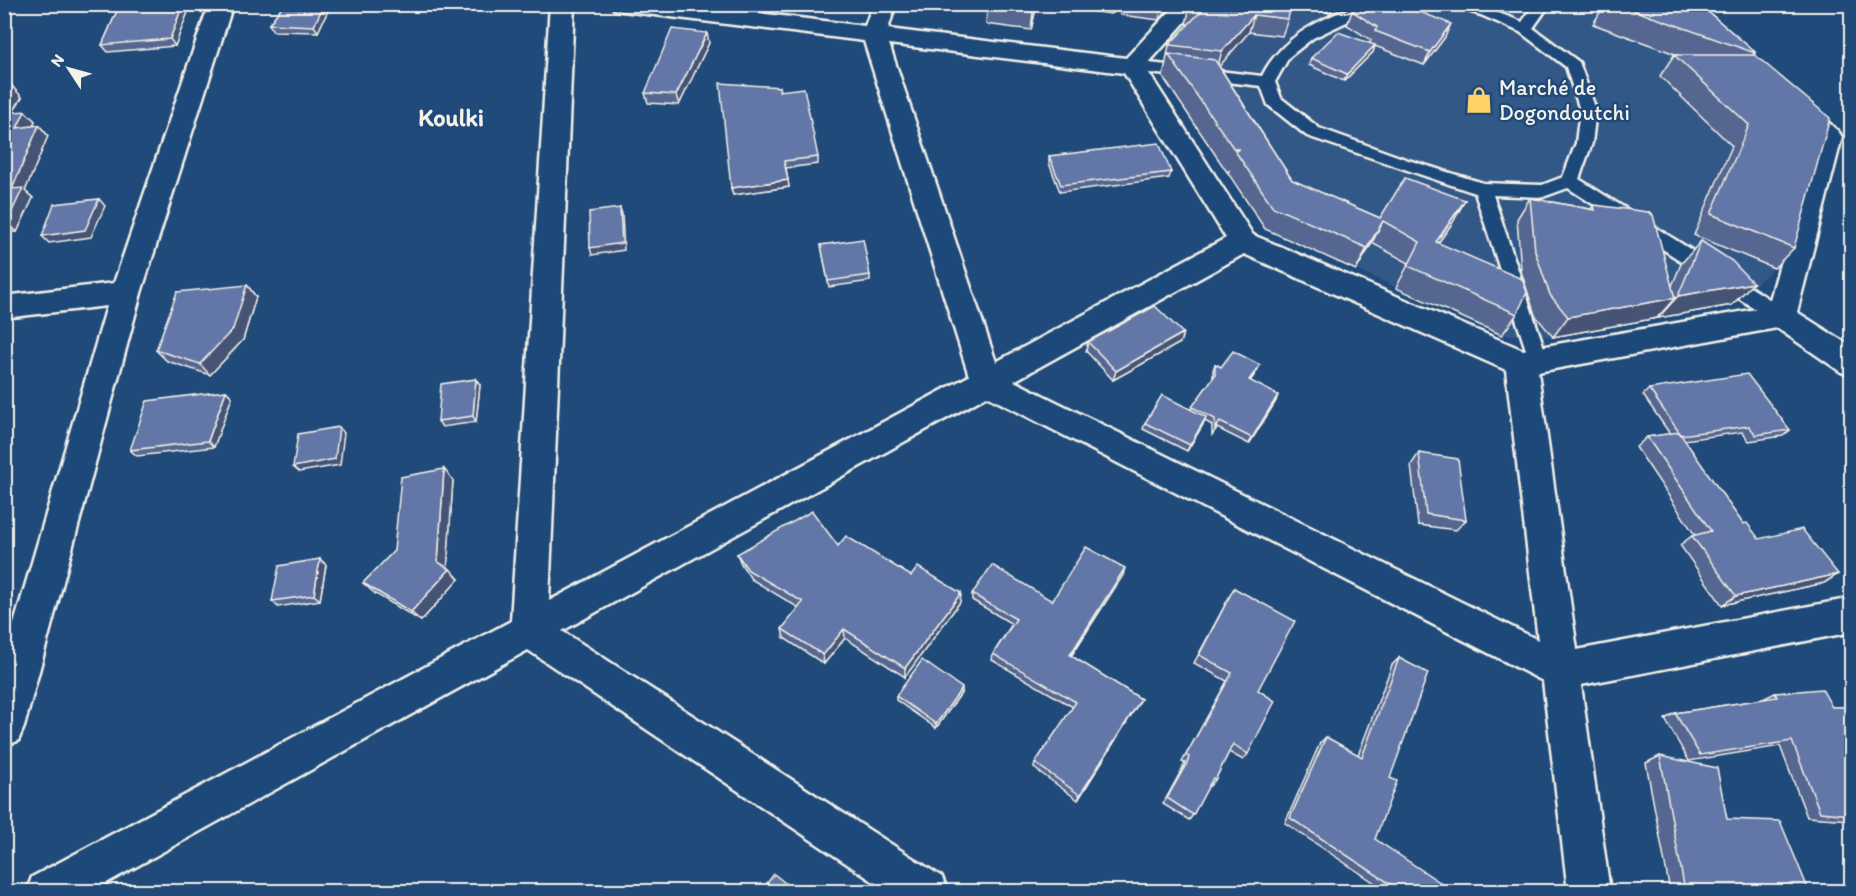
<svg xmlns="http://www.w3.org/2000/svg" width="1856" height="896" font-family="Itim,sans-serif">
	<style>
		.built { fill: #335888 }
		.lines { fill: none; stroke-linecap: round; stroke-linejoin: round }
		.service-casing { stroke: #f4f1e8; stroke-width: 5 }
		.minor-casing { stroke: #f4f1e8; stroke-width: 5 }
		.service { fill: #1f4a7a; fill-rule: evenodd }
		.minor { fill: #1f4a7a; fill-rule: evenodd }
		.wall { fill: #546690; stroke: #f4f1e8; stroke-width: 1.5 }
		.shaded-wall { fill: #455375; stroke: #f4f1e8; stroke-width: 1.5 }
		.building { fill: #6277a7; stroke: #f4f1e8; stroke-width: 1.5 }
		.labels { text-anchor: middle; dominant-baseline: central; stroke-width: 5; stroke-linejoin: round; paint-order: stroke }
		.far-poi-label { font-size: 22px; fill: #f4f1e8; stroke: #1f4a7a; text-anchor: start }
		.far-quarter-label { font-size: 24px; font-weight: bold; fill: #f4f1e8; stroke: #1f4a7a }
	</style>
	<rect width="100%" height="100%" fill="#1f4a7a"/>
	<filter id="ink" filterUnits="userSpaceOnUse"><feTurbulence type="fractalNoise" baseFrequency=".0167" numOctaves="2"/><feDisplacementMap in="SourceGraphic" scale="12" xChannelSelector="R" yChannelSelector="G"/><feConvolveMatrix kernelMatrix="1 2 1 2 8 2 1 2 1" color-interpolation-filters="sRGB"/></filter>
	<g filter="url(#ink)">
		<path class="built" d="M1219,5h430l162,134 -37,129 -42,37 -179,32 -51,-2 -236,-106 -103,-152 3,-15z"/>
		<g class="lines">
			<defs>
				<path id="service" d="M1365,4h30l-40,14 -42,20 -24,19 -14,25 6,16 38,30 89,32 75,23 59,2 21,-8 13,-34 4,-33 -14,-43 -46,-35 -39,-17 -36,-11c29,0 50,7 77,18l13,-18h15l-17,24 46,34 17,48 -4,33 -13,36 209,132 3,5 -3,5 -7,2 -7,-2 -206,-133 -25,9 -50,-2 55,165 -3,5 -7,3 -7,-3 -56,-172 -168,-57 -39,-31 -7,-19 -129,-15 -8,-5 8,-5 130,15c20,-40 61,-60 103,-72z"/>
				<g id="minor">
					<path d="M209,4h24l-92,289 -117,434 -6,14 -14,5v-88l103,-352 -103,12v-22l110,-13z"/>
					<path d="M550,4h24l-25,597 420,-225 -105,-335 -242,-30 -8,-2 -3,-5h73l181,22 8,-22h23l-8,25 238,29 51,-54h24l-56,63 108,168 270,115 245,-43 47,-168 -37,-33 4,-6c22,-6 40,18 56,31l4,6 -45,175 55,35v28l-11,-3 -64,-44 -239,44 39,278 275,-52v34l-271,53 29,207h-42l-25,-211 -556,-285 -425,235 380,246 6,15h-59l-361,-242 -438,242h-64l6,-15 479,-256zM889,44l235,29 102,165 -230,124zM1244,254l262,116 32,270 -524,-259z"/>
				</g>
			</defs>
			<use href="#service" class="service-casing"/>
			<use href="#minor" class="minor-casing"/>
			<use href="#service" class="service"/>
			<use href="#minor" class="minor"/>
		</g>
		<g class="wall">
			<path d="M120,4h71l-16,42 -67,6 -6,-7z"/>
			<path d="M284,4h47l-13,28 -45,-1 -4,-7z"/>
			<path d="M987,4h50l-6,26 -45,-6z"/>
			<path d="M1038,4h135l-14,16 -38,-5 -3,-5 -7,4z"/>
			<path d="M1315,4h41l-26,10z"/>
			<path d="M1605,4h94l56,48 -2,3 41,193 -20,20 -80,-33 38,-89 -72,-70 14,-21h4l-85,-31z"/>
			<path d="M1190,6l98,13 -6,17 -33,-4 -30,34 73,114 88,38 85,-18 -12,22 -15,21 79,71 -15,21 -106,-47 13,-25 -37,-20 -16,27 -91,-41 -37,-56 1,-2 -2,1 -64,-95 6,-32 20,-21h-3z"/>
			<path d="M1352,11l93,26 -21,28 -49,-19 -2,6 -29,29 -35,-16 2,-7 59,-15 1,-3 -24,-15z"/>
			<path d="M709,43l-30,62 -31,-2 -3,-10z"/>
			<path d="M4,87l18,10 -9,15 22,9 -3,5 7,-1 9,11 -23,55 8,7 -16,34 -13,1z"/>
			<path d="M780,87l1,4 37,66v7l-32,4 3,19 -56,8 -2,-7z"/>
			<path d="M1049,156l122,16 -2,6 -109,14 -11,-29z"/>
			<path d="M1530,198l61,11 3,-4 78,81 9,-22 20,-23 52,42 -21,22 -74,13 1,-2 -2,2 -104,19 -18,-22 -14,-44 -4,-52z"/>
			<path d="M821,245l49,30v6l-41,6z"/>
			<path d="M247,285l9,12 -13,43 -33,35 -43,-14 -11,-11z"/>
			<path d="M1183,333l-3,10 -67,37 -27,-29 2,-9z"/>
			<path d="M1215,364l6,3 36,4 -7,10 26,20 -27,43 -32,-16 -5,7v-10l-7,-4 -18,30 -44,-22 2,-6 46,-14 22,-31v-8z"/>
			<path d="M476,379l4,6 -4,37 -34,5 -4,-6z"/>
			<path d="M1649,389l141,41 -7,6 -34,5 -7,-9 -58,8 59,84 16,15 79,35 -14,9 -102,22 -42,-60 12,-9 3,-1 -59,-88 11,-10 23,-3 -27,-39z"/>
			<path d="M226,391l6,6 -18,50 -77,9 -7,-6z"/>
			<path d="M1419,453l47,67 -10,10 -38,-5 -7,-60z"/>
			<path d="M453,480l-6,87 3,2 9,10 -38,42 -47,-28 -11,-10 31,-32z"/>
			<path d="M838,546l73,30 50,17 -1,9 -55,75 -60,-39 -21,26 -40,-26 -2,-9 17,-21 -48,-29 -10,-15 -4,-10z"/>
			<path d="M320,559l6,6 -6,35 -42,7 -6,-6z"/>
			<path d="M1123,575l-52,81 70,43 -63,101 -44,-32 1,-5 38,-56 -81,-47 1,-6 19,-30 -40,-24v-6l80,7z"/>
			<path d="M1234,588l24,102 -10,64 -5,6 -14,-8 -14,28 -5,6 -1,-1 -16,30 -4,5 -26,-16 19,-35 3,-6 -3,-1 45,-81 -33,-18z"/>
			<path d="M1399,658l-9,120 -15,61 70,52h-58l-102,-68 35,-80 6,-6 32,18 34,-90z"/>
			<path d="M962,692l-26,36 -40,-28v-4z"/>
			<path d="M1775,693l57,14h19v113l-44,-3 -27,-71 -91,15 -24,-42 10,-6 88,-14z"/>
			<path d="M1660,756l67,63 82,72h-139l-24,-128z"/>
		</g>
		<g class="shaded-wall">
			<path d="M183,4h8l-16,42 -5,-7z"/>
			<path d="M324,4h7l-13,28 -4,-6z"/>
			<path d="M1035,4h2l-6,26 2,-18z"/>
			<path d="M1112,4h7l-1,6 -7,4z"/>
			<path d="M1162,4h11l-14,16z"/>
			<path d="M1340,4h16l-26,10 2,-7z"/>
			<path d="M1254,15l-5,17 -32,37 5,-18z"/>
			<path d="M1451,24l-6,13 -21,28 6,-13z"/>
			<path d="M707,33l2,10 -30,62 -3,-10z"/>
			<path d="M1375,45l-2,7 -29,29 3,-7z"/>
			<path d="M12,86l10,11 -16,27 -2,-1v-23z"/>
			<path d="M25,111l10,10 -8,17 -10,-10z"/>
			<path d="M39,125l9,11 -23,55 8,7 -16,34 -10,-10 5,-33z"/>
			<path d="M788,180l1,7 -56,8 -2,-7z"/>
			<path d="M99,199l6,7 -14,31 -42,6 -7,-7z"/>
			<path d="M1465,200l-12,22 -29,41 12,-21z"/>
			<path d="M620,208l2,6 2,36 -32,5 -2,-7z"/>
			<path d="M1383,221l-11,22 -16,27 11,-22z"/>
			<path d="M1753,283l-21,22 -74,13 20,-22z"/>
			<path d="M247,285l9,12 -13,43 -33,35 -10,-11z"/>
			<path d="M1675,298l-18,20 -104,19 15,-20z"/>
			<path d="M1183,333l-3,10 -67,37 3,-9z"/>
			<path d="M1260,365l-3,6 -11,16 3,-7z"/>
			<path d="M476,379l4,6 -4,37 -3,-6z"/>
			<path d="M226,391l6,6 -18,50 -6,-6z"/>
			<path d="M1278,395l-2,6 -27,43 3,-6z"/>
			<path d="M1206,417l-2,6 -17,28 3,-6z"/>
			<path d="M339,427l5,6 -4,32 -41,7 -6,-5z"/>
			<path d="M444,469l9,11 -6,92 -9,-10z"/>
			<path d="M320,559l6,6 -6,35 -6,-5z"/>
			<path d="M1125,568l-2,7 -55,86 2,-6z"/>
			<path d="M450,569l9,10 -38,42 -10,-9z"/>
			<path d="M1838,574l-14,9 -102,22 14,-9z"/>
			<path d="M961,593l-1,9 -55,75v-9z"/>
			<path d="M844,629l1,9 -21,26 -1,-9z"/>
			<path d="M962,688v4l-26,36v-4z"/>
			<path d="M1141,699l-3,5 -60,96 2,-5z"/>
		</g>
		<g class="building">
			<path d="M120,4h63l-13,35 -68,6z"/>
			<path d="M284,4h40l-10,22 -45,-2z"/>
			<path d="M987,4h48l-2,8 -46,-5z"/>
			<path d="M1192,4h98l1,1 -3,14 -34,-4 -32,36 -53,-6 35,-37 -14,-2z"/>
			<path d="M1328,4h12l-8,3z"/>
			<path d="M1369,4h31l51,20 -21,28 -55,-21 2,-4 -25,-16z"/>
			<path d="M1616,4h83l56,48v1z"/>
			<path d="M672,29l35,4 -31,62 -31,-2z"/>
			<path d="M1338,32l37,13 -28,29 -36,-16z"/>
			<path d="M1168,54l47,6 77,120 88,38 25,-40 60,22 -29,42 86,37 5,13 -10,22 -109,-48 12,-24 -37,-21 -16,27 -94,-41 -38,-56 4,-2h-5z"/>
			<path d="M1674,55h81l75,63 -36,130 -83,-34 38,-89z"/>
			<path d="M720,83l60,4 -1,4 25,-3 14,69 -34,4 4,19 -57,8z"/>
			<path d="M12,86l-8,14v-13z"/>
			<path d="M25,111l-8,17 22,-3 -27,64 11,-1 -16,34h-3v-109z"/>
			<path d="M1159,143l12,29 -110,13 -12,-29z"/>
			<path d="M1530,198l65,12 -1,-5 54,7 5,3 22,83 -107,19 -18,-22 -15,-44z"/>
			<path d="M99,199l-14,31 -43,6 12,-32z"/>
			<path d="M620,208l2,35 -32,5 -1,-36z"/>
			<path d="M863,239l7,36 -42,6 -7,-36z"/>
			<path d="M1701,241l31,20 21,22 -75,13z"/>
			<path d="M247,285l-14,44 -33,35 -44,-14 21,-58z"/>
			<path d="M1155,306l28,27 -67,38 -28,-29z"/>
			<path d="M1233,351l27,14 -11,15 29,15 -26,43 -32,-16 -5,7v-10l-23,-12 23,-32v-11l6,3z"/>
			<path d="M1747,374l43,56 -34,5 -7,-9 -68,9 -32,-46z"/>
			<path d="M476,379l-3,37 -35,5 3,-37z"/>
			<path d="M226,391l-18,50 -78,9 17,-49z"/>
			<path d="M1162,395l44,22 -16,28 -45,-22z"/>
			<path d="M339,427l-4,32 -42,8 5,-33z"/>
			<path d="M1679,432l64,92 4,-1 12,16 43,-10 36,45 -102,22 -44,-60 19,-5 -64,-94z"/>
			<path d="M1419,453l39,6 8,61 -40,-6z"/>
			<path d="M444,469l-6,93 12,7 -39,43 -48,-29 31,-32 7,-74z"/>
			<path d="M812,511l26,35 8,-10 65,40 7,-9 43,26 -56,75 -61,-39 -21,26 -41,-26 21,-27 -55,-32 -11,-16z"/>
			<path d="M1086,547l39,21 -55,87 71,44 -61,96 -45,-32 41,-61 -83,-48 23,-35 -44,-25 20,-29 60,36z"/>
			<path d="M320,559l-6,36 -42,6 7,-35z"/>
			<path d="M1234,588l61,33 -37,69 17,11 -27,53 -15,-10 -18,36 -2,-2 -20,37 -26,-17 20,-35 2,-6 -3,-2 46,-82 -33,-18z"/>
			<path d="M1399,658l29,15 -38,105 7,3 -22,58 72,48 -2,4h-44l-111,-73 36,-81 36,20z"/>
			<path d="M922,660l40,28 -26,36 -40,-28z"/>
			<path d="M1822,689l10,18h19v108l-31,-3 -28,-71 -92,14 -25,-42 102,-16 -2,-4z"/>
			<path d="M1660,756l57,12 10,51 53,2 29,70h-124z"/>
			<path d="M774,874l21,17h-34z"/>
		</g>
	</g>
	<defs>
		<symbol id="shop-bare" viewBox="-9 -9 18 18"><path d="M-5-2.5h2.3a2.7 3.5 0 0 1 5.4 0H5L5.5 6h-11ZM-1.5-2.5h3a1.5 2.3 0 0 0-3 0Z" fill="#ffd166" stroke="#1f4a7a" stroke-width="2.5" paint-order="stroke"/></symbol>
	</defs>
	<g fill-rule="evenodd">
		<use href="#shop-bare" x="1460" y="81" width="38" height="38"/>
	</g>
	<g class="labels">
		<g class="far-poi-label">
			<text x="1499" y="87">Marché de<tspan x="1499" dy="25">Dogondoutchi</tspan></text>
		</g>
		<g class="far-quarter-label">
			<text x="451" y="117">Koulki</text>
		</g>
	</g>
	<rect width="1856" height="896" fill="none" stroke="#1f4a7a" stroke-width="24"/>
	<rect x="12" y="12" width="1832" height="872" fill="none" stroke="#f4f1e8" stroke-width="2" filter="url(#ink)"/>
	<g transform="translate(69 69) rotate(306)" stroke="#1f4a7a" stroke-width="4.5" paint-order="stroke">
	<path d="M0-4.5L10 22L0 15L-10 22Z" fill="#f4f1e8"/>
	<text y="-9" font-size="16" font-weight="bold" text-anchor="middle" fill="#f4f1e8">N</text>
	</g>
</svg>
